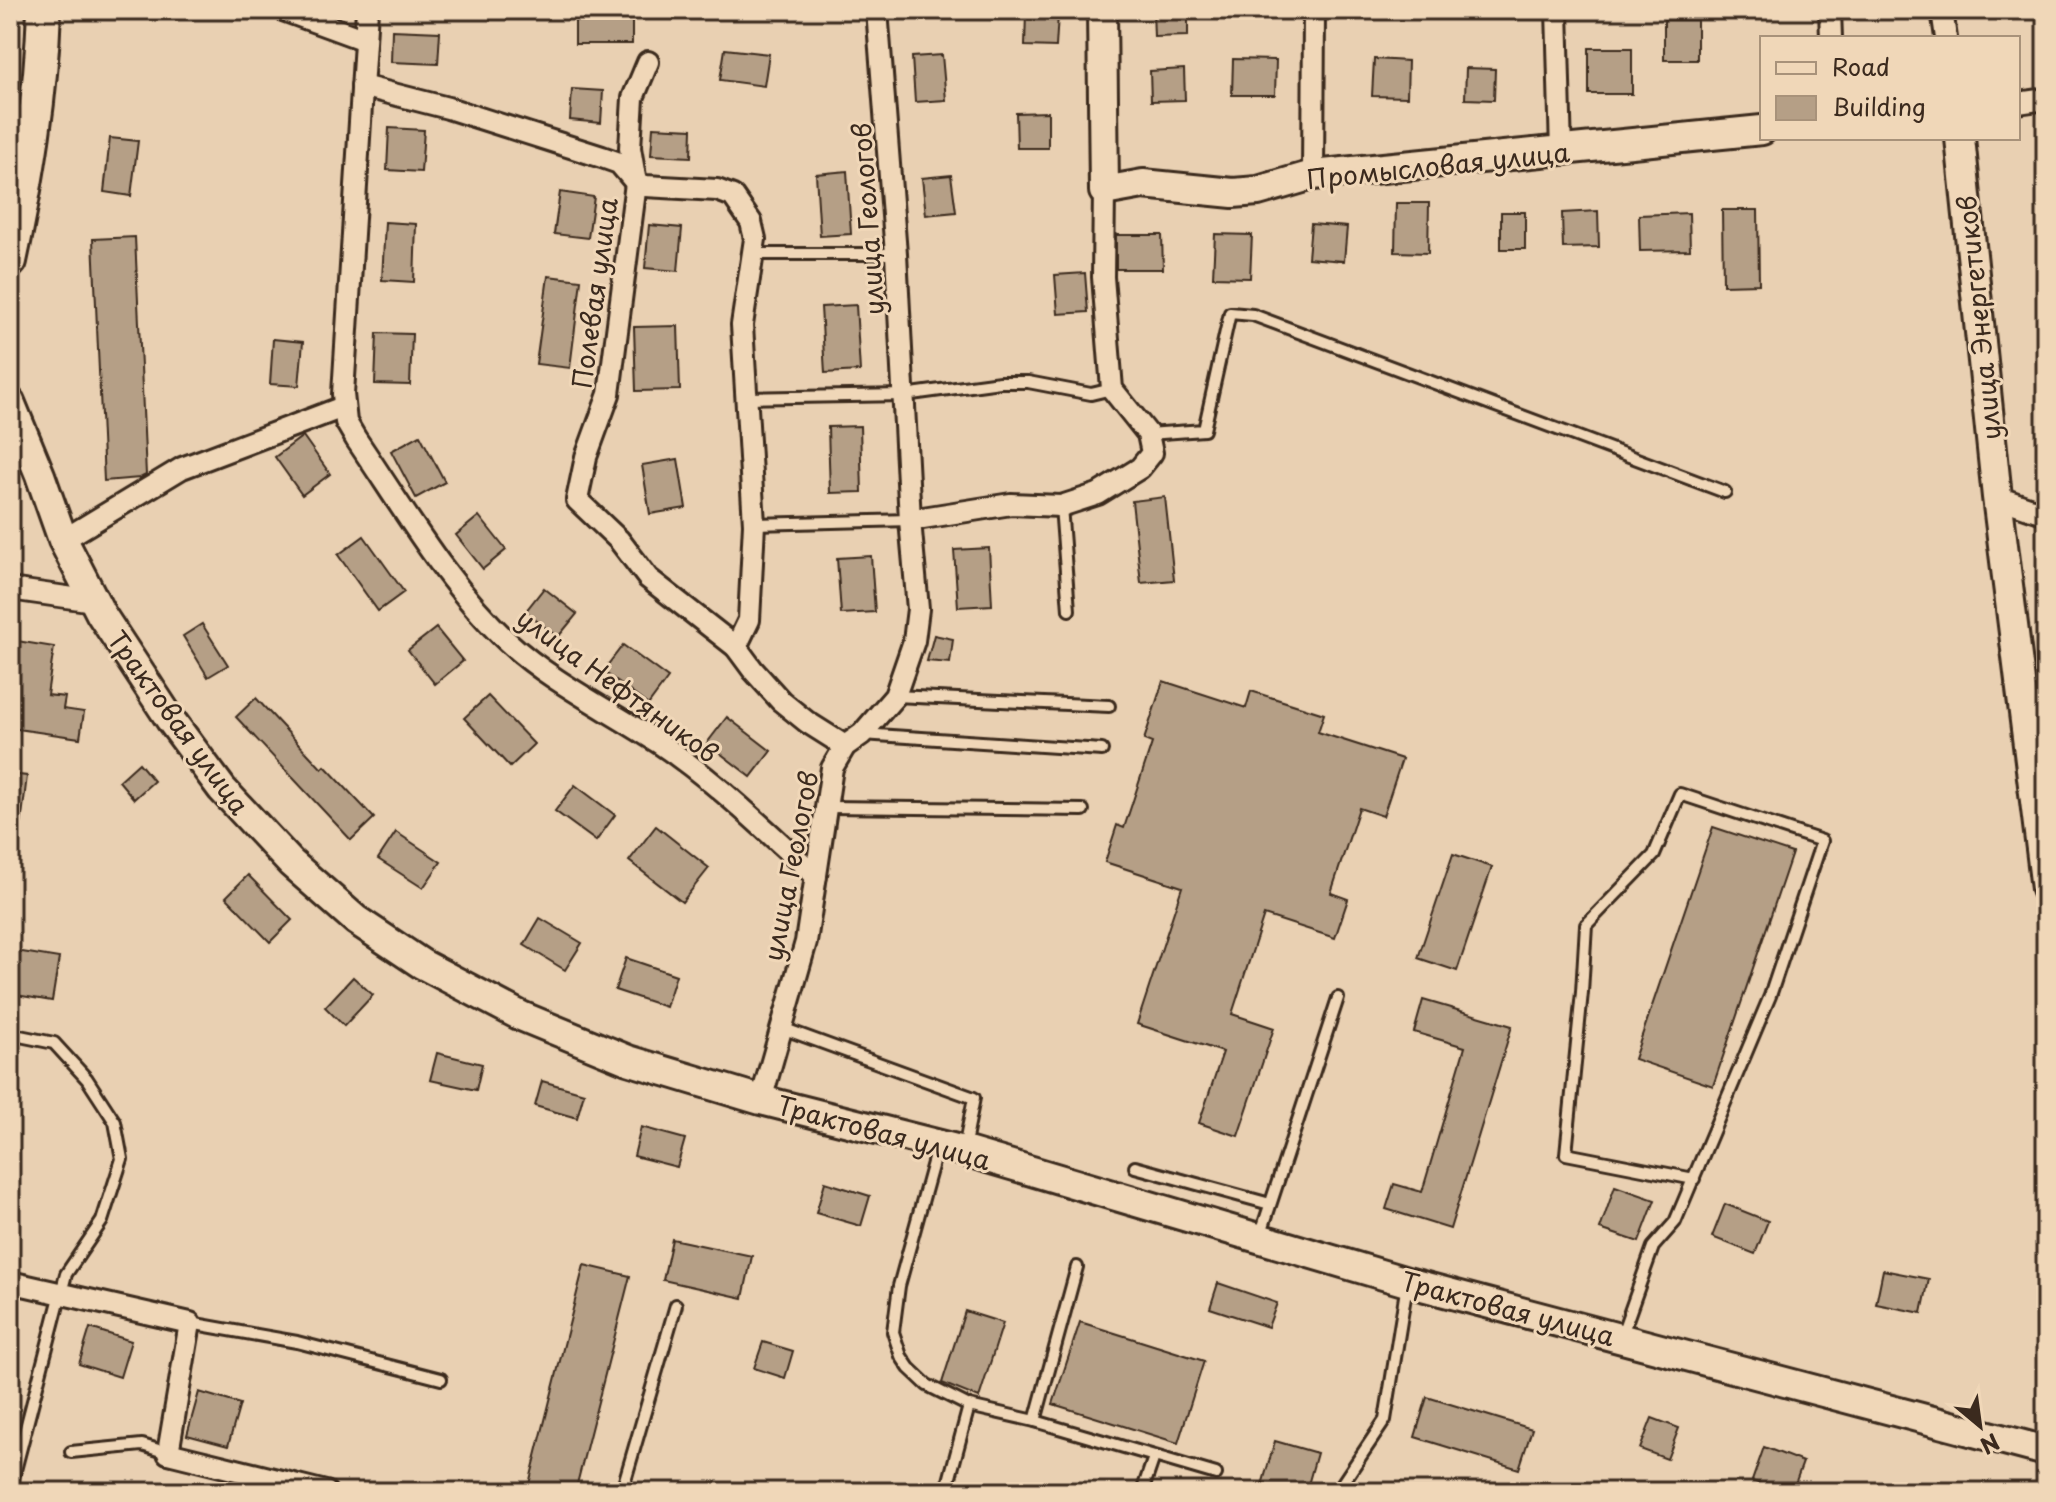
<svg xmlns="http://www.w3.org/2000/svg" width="2056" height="1502" font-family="'Playpen Sans',sans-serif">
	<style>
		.building { fill: #b59f86; stroke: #3b2a1e; stroke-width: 2 }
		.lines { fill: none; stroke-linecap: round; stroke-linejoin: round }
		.lane-casing { stroke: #3b2a1e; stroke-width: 16 }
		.street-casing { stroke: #3b2a1e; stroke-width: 26 }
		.secondary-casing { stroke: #3b2a1e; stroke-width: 34 }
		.primary-casing { stroke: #3b2a1e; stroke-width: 38 }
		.lane { stroke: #f0d7b8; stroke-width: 10 }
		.street { stroke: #f0d7b8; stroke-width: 20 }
		.secondary { stroke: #f0d7b8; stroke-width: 28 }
		.primary { stroke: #f0d7b8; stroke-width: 32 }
		.labels { text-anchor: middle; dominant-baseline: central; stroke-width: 6; stroke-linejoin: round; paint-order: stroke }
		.street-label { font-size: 26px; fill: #3b2a1e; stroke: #f0d7b8 }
	</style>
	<rect width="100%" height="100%" fill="#e9d0b2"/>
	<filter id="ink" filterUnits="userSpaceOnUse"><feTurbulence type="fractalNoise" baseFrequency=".0125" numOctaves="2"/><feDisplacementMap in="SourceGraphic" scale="16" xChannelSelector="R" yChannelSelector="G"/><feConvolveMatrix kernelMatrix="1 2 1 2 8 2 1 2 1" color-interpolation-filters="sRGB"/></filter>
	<g filter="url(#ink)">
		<g class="building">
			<path d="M1153,10h35v26l-34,1z"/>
			<rect x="575" y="13" width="57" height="31"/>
			<path d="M1026,13l32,1 -2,33 -31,-1z"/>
			<rect x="1664" y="20" width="33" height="40"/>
			<path d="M392,30l48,2 -2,32 -47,-2z"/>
			<rect x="1589" y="48" width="43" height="46"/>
			<path d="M725,49l44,5 -5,32 -44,-6z"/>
			<path d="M942,55l4,45 -31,2 -3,-45z"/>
			<path d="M1233,59l43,1 -1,35h-43z"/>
			<path d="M1374,59l34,2 -1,36 -35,-1z"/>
			<path d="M1466,68l29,1 -1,31 -29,-1z"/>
			<path d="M1184,69l1,31 -34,1 -1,-30z"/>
			<path d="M572,89l31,2 -2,32 -31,-3z"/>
			<path d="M1048,112v36h-31l-1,-35z"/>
			<path d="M653,127l39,2 -1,28 -40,-2z"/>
			<path d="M389,128l35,2 -3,42 -34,-2z"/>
			<path d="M110,138l28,3 -7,55 -27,-4z"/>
			<path d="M847,171l4,63 -31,2 -4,-62z"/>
			<path d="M951,175l5,37 -30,3 -4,-37z"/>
			<path d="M560,192l34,5 -6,41 -34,-4z"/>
			<path d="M1396,203h33l-1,50 -33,-1z"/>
			<path d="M1722,210h36l1,74 -36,1z"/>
			<path d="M1598,211l1,36 -36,1 -1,-35z"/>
			<rect x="1501" y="212" width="24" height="37"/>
			<path d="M1689,213l1,37 -50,1 -1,-36z"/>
			<path d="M385,222l31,2 -2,58 -32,-2z"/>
			<path d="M1311,224l36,3 -3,34 -36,-3z"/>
			<path d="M649,225l33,3 -4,43 -33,-3z"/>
			<path d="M1215,234l37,1 -2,43 -37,-1z"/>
			<path d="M1116,235h46l1,34h-47z"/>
			<path d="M135,237l11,238 -6,3 -36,3 -11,-242z"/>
			<path d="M1085,273l3,39 -30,2 -3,-39z"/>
			<path d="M548,276l33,4 -11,88 -34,-4z"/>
			<path d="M856,305l4,66 -35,2 -4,-66z"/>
			<path d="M678,326l2,64 -44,1 -2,-64z"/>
			<path d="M377,333l35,1 -2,51 -35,-1z"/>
			<path d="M273,339l30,3 -4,44 -29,-2z"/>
			<path d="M860,426l2,66 -32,1 -2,-66z"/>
			<path d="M420,435l25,47 -29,16 -25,-47z"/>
			<path d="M303,436l27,38 -28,21 -27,-38z"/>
			<path d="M678,459l8,49 -36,6 -8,-49z"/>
			<path d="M1165,497l9,83 -33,3 -9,-82z"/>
			<path d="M479,516l27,34 -23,19 -27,-34z"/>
			<path d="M364,536l40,56 -26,19 -40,-56z"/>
			<path d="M989,548l3,57 -34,2 -4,-57z"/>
			<path d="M871,556l4,56 -34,2 -4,-56z"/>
			<path d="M544,588l33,26 -19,23 -33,-25z"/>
			<path d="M202,624l26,41 -20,12 -25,-41z"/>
			<path d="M436,628l27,33 -28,23 -27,-34z"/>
			<path d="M934,635l19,4 -3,24 -23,-2z"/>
			<path d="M11,640l43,7 -7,48 18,2 -2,12 21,3 -4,26 -70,-10z"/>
			<path d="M623,645l45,33 -20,27 -45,-34z"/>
			<path d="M1163,681l83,27 5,-17 73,23 -6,18 84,27 -19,57 -24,-8 -28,85 17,6 -13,39 -71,-23 -32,99 42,14 -36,108 -39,-13 24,-71 -86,-28 45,-137 -77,-25 12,-37 7,3 28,-85 -8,-3z"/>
			<path d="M488,696l46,48 -24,23 -46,-49z"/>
			<path d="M256,698l66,71 3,-3 49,52 -23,22 -115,-123z"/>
			<path d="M727,717l44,34 -20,26 -44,-34z"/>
			<path d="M139,763l15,18 -20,18 -15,-18z"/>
			<path d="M10,774l17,2 -6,49 -11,-1z"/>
			<path d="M575,785l40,30 -19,26 -41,-30z"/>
			<path d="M656,826l53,42 -27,34 -53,-41z"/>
			<path d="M1713,827l79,26 -79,233 -79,-27z"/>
			<path d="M396,832l45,30 -18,26 -45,-29z"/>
			<path d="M1453,854l39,13 -35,104 -39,-13z"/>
			<path d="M248,875l44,45 -22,22 -44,-45z"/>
			<path d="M540,918l42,25 -17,27 -41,-25z"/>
			<path d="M10,950l49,8 -7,43 -42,-7z"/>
			<path d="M626,958l50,17 -10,32 -51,-17z"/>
			<path d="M353,977l20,18 -29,31 -19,-19z"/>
			<path d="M1423,1000l89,26 -62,203 -64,-20 8,-25 28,8 43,-145 -51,-15z"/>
			<path d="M437,1053l45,11 -6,26 -46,-10z"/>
			<path d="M542,1081l42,12 -7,25 -42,-12z"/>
			<path d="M641,1127l44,12 -8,28 -43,-11z"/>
			<path d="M825,1182l45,14 -9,30 -45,-13z"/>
			<path d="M1615,1186l40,14 -16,42 -39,-13z"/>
			<path d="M1725,1204l43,17 -13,33 -43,-17z"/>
			<path d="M672,1239l80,17 -9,42 -80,-18z"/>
			<path d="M584,1265l46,11 -55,216h-48z"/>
			<path d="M1883,1270l46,9 -7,34 -46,-9z"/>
			<path d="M1218,1283l59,20 -9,24 -58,-19z"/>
			<path d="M965,1311l38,12 -24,75 -37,-15z"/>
			<path d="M1080,1322l124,39 -26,82 -125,-39z"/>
			<path d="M90,1328l41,13 -11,36 -41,-13z"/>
			<path d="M763,1342l30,9 -8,27 -31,-10z"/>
			<path d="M199,1392l41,12 -12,42 -41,-11z"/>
			<path d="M1427,1397l105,32 -13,40 -104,-32z"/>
			<path d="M1652,1418l27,10 -12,31 -27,-10z"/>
			<path d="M1275,1441l42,12 -11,39h-46z"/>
			<path d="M1764,1447l39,15 -11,30h-10l-30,-11z"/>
		</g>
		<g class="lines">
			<defs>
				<g id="lane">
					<path d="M10,100l18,24"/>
					<path d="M754,254h142"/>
					<path d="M746,398l158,-3 96,-13h28l63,12 21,-5"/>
					<path d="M1148,434l56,-4 26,-117 23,2 472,177"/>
					<path d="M1061,506l8,104"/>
					<path d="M754,524l156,-4"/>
					<path d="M895,696l214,10"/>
					<path d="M862,734l240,16"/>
					<path d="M828,807l255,3"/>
					<path d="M782,1028l192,70 -10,51"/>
					<path d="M10,1034l44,9 33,36 28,43 7,37 -20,62 -36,53 -53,204h-3"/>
					<path d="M937,1148l-38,138 -6,46 8,24 8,12 18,17 42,21 66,15 181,53"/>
					<path d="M1135,1167l135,37"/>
					<path d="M1260,1236l78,-238"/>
					<path d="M190,1323l107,19 144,37"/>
					<path d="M1621,1337l32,-90 22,-25 95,-226 52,-155 -142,-47 -26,61 -68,70 -4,67 -16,162 128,25"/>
					<path d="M1035,1421l42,-154"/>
					<path d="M71,1452l71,-7 26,8"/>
					<path d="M620,1492l3,-5 53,-182"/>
					<path d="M946,1492l23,-86"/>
					<path d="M1142,1492l12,-35"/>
					<path d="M1358,1492l-18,-5 45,-67 22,-136"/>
				</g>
				<g id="street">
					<path d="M283,10l82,30"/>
					<path d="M367,10l-24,384 3,28 10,17c47,69 91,146 152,203 43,40 103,69 151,101 57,38 107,88 157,133"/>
					<path d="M1557,10l4,142"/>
					<path d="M1830,10l1,28"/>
					<path d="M1942,10l4,28"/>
					<path d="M648,62l-15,36 -3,50 6,35 -27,211 -23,63 -9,43 42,40 29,38 88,69 17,23 28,31 26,21 38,24"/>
					<path d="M362,86l86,22 154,49 17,6 17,20 9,3 72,4 16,6 18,26 4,17 -13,86 12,199 -5,96 -13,27"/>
					<path d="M2018,103l28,-4"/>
					<path d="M1313,175l1,-165"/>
					<path d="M1997,497l49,17"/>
					<path d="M910,520l101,-16 50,2 37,-12 42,-26 12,-15 -4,-19 -36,-45 -9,-112 1,-86"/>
					<path d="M63,540l119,-72 161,-61"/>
					<path d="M10,589l84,12"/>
					<path d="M761,1100l45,-158 26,-174 13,-22 17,-12 33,-38 19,-55 4,-32 -8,-89 -14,-266 -19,-244"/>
					<path d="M10,1282l180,41 -22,130 158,39"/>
				</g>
				<g id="secondary">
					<path d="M1102,10l2,181 39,-7 90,9 25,-2 55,-16 449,-45"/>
					<path d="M1960,138l37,359 49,392"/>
					<path d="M10,402l30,73 23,65 38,74 69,105 52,70 69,74 65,57 66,44 99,52 107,44 133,40 203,51 443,131 639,169"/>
				</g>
				<path id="primary" d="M10,261c18,-85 31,-164 34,-251"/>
			</defs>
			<use href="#lane" class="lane-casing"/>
			<use href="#street" class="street-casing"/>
			<use href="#secondary" class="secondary-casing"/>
			<use href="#primary" class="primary-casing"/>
			<use href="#lane" class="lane"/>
			<use href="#street" class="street"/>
			<use href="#secondary" class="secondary"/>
			<use href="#primary" class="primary"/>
		</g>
	</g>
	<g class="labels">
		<g class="street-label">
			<text transform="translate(1438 165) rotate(-6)">Промысловая улица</text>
			<text transform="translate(867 219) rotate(-94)">улица Геологов</text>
			<text transform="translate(594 293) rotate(-82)">Полевая улица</text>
			<text transform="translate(1978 318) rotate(-96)">улица Энергетиков</text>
			<text transform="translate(618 685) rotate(36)">улица Нефтяников</text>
			<text transform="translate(179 722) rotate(54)">Трактовая улица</text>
			<text transform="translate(790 866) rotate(-79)">улица Геологов</text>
			<text transform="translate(884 1132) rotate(15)">Трактовая улица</text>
			<text transform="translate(1508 1308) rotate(15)">Трактовая улица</text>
		</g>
	</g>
	<rect width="2056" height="1502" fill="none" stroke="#f0d7b8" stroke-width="40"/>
	<rect x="20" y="20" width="2016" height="1462" fill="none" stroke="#3b2a1e" stroke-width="3" filter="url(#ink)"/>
	<rect x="1760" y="36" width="260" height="104" fill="#f0d7b8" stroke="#a8927a" stroke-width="2"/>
	<rect x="1776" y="62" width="40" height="12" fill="#f0d7b8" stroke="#a8927a" stroke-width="2"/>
	<text x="1832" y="76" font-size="24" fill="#3b2a1e">Road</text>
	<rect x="1776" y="96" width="40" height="24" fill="#b59f86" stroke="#a8927a" stroke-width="2"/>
	<text x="1832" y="116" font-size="24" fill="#3b2a1e">Building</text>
	<g transform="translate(1980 1426) rotate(151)" stroke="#f0d7b8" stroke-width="6" paint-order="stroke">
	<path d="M0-6L14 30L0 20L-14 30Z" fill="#3b2a1e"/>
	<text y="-12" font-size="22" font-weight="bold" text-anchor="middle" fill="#3b2a1e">N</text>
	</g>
</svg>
